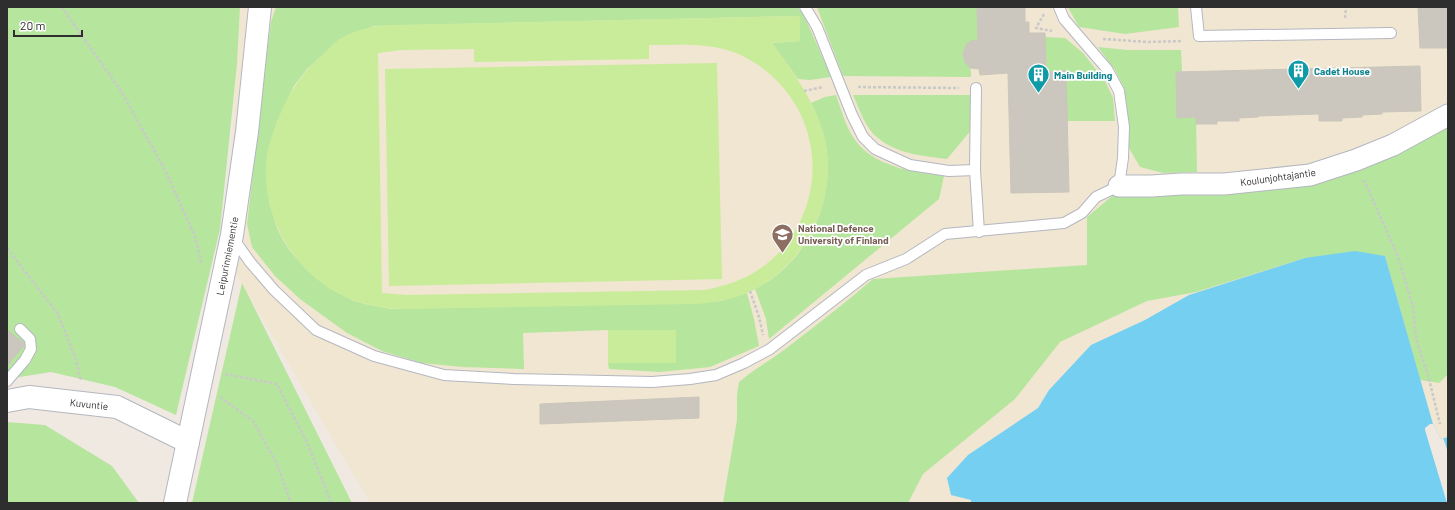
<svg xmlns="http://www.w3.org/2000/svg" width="1455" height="510" font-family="Barlow,sans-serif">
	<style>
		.education { fill: #f0e6d1 }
		.green { fill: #b6e59e }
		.pitch { fill: #c9ec9a; fill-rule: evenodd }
		.water { fill: #75cff0 }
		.pier { fill: #efe9e1 }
		.building { fill: #cbc7bf; stroke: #cbc5ba }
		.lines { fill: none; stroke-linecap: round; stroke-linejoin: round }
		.lane-casing { stroke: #b4b7c1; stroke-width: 12 }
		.street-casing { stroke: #b4b7c1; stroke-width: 23 }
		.secondary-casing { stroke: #b4b7c1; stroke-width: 24 }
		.path { stroke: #c9c9c9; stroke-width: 2.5; stroke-dasharray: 3 2; stroke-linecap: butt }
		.lane { stroke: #fff; stroke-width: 10 }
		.street { stroke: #fff; stroke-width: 21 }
		.secondary { stroke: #fff; stroke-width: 22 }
		.labels { text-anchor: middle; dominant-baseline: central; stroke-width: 3.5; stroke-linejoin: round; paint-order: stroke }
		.culture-label { font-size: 10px; font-weight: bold; fill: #0d838f; stroke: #fff; text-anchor: start }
		.street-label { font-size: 10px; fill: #2e2e2e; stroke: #fff }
		.education-label { font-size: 10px; font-weight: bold; fill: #785e54; stroke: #fff; text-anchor: start }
	</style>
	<rect width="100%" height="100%" fill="#efe9e1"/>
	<path class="education" d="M240,7h1208v430l-7,2 -8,-15 -48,-168 -80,2 -116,37 -44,25 -54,25 -42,45 -11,18 -70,47 -21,23 24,22v3h-601l-144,-246z"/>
	<g class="green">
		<path d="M7,7h233l-3,57 -17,165 -44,186 -61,-28 -64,-15 -44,7z"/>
		<path d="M276,7h521l6,6 28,64 -21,3 -12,-1 -26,-36 28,-2 -1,-25 -425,10 -35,14 -32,29 -13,17 -18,38 -7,78 8,26 6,12 7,11 18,20 21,17 23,12 13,4 26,5 330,-8 26,-8 7,26 5,27 -49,21 -50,5 -51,-3 -1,-6h68v-32l-68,-1 -85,3 1,36 -62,-2 -40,-4 -40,-12 -35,-18 -47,-34 -25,-23 -23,-29 -5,-23 20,-172 4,-30z"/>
		<path d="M817,7h160l1,33c-12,2 -19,11 -12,23 1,2 3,3 4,5 1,2 1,6 1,9l-128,-1z"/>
		<path d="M1068,7h110l1,20 -54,7 -46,-7z"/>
		<path d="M1044,37l21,1 18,15 22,28 8,17 2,23h-48l-1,-50 -20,1z"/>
		<path d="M1098,47l29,3h54l1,22h-6l2,46 18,-1 1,55 -34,1 -23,-6 -11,-19 -1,-31 -4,-29 -9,-18z"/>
		<path d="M836,95c6,17 11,37 23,50 21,23 56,27 85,31l-5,23 -170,140 -3,-20 -11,-30c54,-27 82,-91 70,-149 -3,-13 -8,-25 -14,-37l14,-6z"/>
		<path d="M853,95h118l1,34 -25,30c-22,-3 -51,-5 -69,-21 -13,-10 -18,-28 -25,-43z"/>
		<path d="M1448,123v251l-9,9 -19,-3 -35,-124 -80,2 -109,34 -49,9 -87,41 -45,57 -92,75 -15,29h-185l14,-83v-25l2,-13c14,-12 30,-21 45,-32 30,-23 60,-46 89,-71l214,-14v-48l30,-25 193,-8 34,-9 42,-17z"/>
		<path d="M242,283l110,220h-160z"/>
		<path d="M7,422l38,3 67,41 27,37h-132z"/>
	</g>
	<g class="pitch">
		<path d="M800,16v25l-28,2c22,30 44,60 53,96 14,62 -21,130 -80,155 -16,6 -33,9 -50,10l-291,5c-17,0 -34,-3 -51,-9 -59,-22 -97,-88 -85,-151 3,-13 8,-25 13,-37 10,-21 21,-39 38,-54 7,-6 13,-14 21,-19 15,-10 33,-13 51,-14zM649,45c29,0 59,-3 87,8 24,10 45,28 59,51 33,54 18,128 -34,164 -17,12 -36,18 -56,22l-299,5 -24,-2 -4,-240 24,-3 72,-1v13l175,-3z"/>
		<path d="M717,63l5,216 -333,7 -4,-217z"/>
		<rect x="608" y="330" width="68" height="33"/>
	</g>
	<path class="water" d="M1355,251l30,5 48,168 8,15 7,-2v66h-477v-3l-20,-5 -4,-17 21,-23 70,-47 11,-18 42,-45 54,-25 44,-25 116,-37z"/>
	<path class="pier" d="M1430,424h3l8,15 2,-1 5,14v51h-1l-22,-73v-2z"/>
	<g class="building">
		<path d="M977,7h48v15h4v11h16l1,39 20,-1 3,121 -58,1 -3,-120 -28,2 -1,-6 -9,-1 -5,-6 -2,-9 3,-8 5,-4 7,-1z"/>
		<path d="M1418,7h30v41h-28z"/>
		<path d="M1420,66l1,45 -39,1v2l-20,1v2l-20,1v3h-23v-7l-61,2v1l-19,1v3h-22v3h-21v-7l-19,1 -1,-46z"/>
		<path d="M7,330l18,14 -18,22z"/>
		<path d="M699,397v21l-159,6v-20z"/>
	</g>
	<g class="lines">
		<defs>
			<g id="lane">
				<path d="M805,7l12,20 35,88 11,22 12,12 35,16 39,6 26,-1"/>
				<path d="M1196,7l3,29 192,-3"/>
				<path d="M976,88l-1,82 4,62"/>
				<path d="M233,238l17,24 24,28 42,40 58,26 70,19 70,4 138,3 38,-3 26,-4 28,-12 26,-14 96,-74 40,-16 39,-25 119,-11 18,-10 14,-16 23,-11 4,-28 1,-31 -5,-36 -12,-22 -43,-50 -5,-12"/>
				<path d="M7,381l18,-21 6,-11 -1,-10 -10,-10"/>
			</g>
			<path id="street" d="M1119,186h33l29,-2h43l86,-9 46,-15 37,-15 55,-30"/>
			<g id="secondary">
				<path d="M7,401l22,-4 88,10 71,35"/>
				<path d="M175,503l57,-268 15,-103 13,-125"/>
			</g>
		</defs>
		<use href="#lane" class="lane-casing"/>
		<use href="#street" class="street-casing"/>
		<use href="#secondary" class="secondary-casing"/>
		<g class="path">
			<path d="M62,7l1,2 58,82 45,81 29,65 7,28"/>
			<path d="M1044,14l-8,14 16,3"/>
			<path d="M1345,18l1,-11"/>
			<path d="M1103,39l45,3 35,-1"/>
			<path d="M858,87l101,1"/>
			<path d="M804,91l19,-4"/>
			<path d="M1364,180l34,77 15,50 3,32 12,36 12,49"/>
			<path d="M7,248l51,66 17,43 6,23"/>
			<path d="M750,291l9,26 4,18"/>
			<path d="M225,374l52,10 30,58 24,61"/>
			<path d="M220,397l33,24 24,43 14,39"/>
		</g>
		<use href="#lane" class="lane"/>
		<use href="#street" class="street"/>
		<use href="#secondary" class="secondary"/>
	</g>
	<defs>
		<symbol id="building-pin" viewBox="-11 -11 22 30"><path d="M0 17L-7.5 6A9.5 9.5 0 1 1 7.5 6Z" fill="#0f9aa8" stroke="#fff"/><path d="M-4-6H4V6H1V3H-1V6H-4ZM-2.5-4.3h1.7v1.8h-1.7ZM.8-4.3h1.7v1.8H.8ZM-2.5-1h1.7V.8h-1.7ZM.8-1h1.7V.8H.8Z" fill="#fff"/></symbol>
		<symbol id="university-pin" viewBox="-11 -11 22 30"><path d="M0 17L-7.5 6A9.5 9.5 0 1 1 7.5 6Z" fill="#8d6e63" stroke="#fff"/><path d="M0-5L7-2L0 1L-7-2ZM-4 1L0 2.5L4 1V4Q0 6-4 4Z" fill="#fff"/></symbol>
	</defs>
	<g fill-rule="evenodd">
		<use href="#building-pin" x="1286" y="58" width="25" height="34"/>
		<use href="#building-pin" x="1026" y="62" width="25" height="34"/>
		<use href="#university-pin" x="770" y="222" width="25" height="34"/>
	</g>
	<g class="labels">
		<g class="culture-label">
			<text x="1314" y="71">Cadet House</text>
			<text x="1054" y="75">Main Building</text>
		</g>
		<g class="street-label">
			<text transform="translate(1278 177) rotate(-8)">Koulunjohtajantie</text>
			<text transform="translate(227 256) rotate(-79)">Leipurinniementie</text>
			<text transform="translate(89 404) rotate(6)">Kuvuntie</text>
		</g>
		<g class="education-label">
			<text x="798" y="228">National Defence<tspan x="798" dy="12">University of Finland</tspan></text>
		</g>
	</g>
	<rect width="1455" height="510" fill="none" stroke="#2e2e2e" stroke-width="16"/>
	<path d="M14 30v6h68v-6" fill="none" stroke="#2e2e2e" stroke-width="2"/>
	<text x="20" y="30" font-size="12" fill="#2e2e2e" stroke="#ffffff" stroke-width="3" paint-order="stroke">20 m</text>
</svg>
